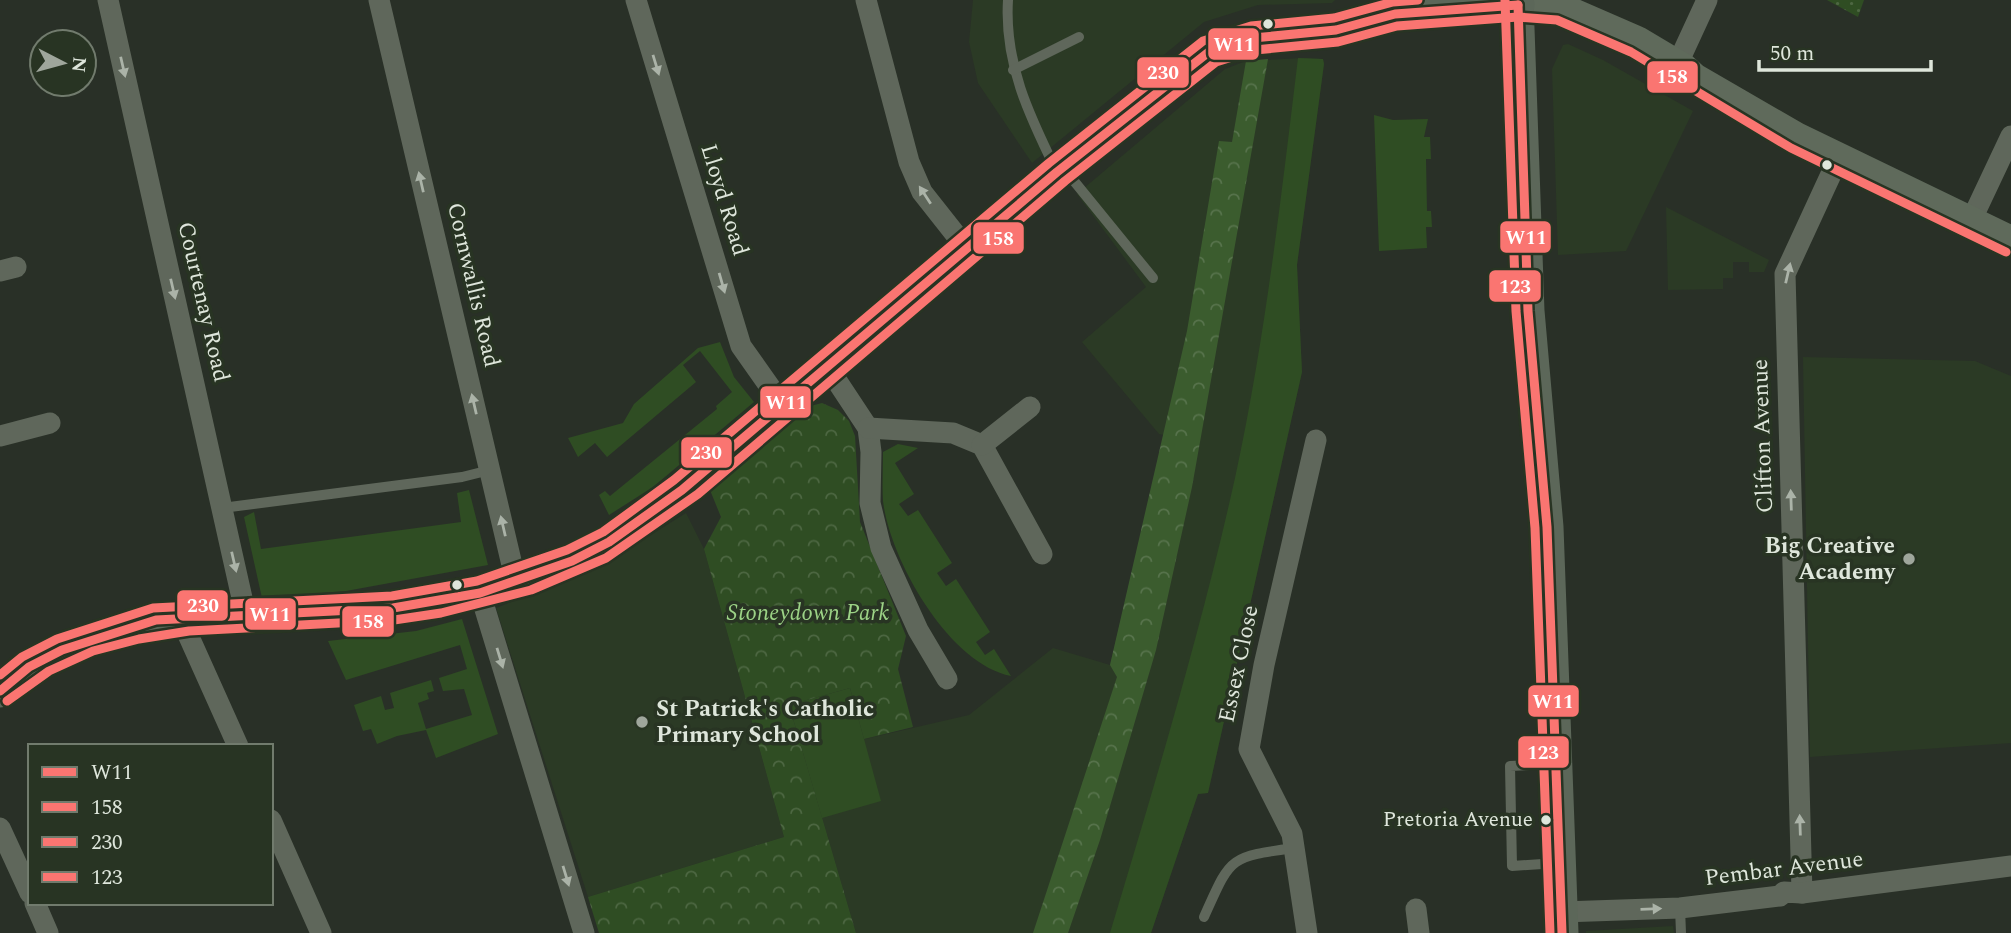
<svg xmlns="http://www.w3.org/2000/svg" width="2011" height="933" font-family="Spectral,serif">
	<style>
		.built { fill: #2b3a25 }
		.grass { fill: #2f4d23 }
		.forest { fill: url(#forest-crowns) }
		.park { fill: url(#park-crowns) }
		.garden { fill: url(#garden-dots) }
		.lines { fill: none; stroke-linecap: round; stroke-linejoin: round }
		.service { stroke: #5f675b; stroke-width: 10 }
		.minor { stroke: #5f675b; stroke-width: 21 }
		.secondary { stroke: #5f6a5b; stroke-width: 30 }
		.primary { stroke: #5c6759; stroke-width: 33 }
		.bus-1-casing { stroke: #283423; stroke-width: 14 }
		.bus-2-casing { stroke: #283423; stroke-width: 14 }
		.bus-3-casing { stroke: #283423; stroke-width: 14 }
		.bus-4-casing { stroke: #283423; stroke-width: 14 }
		.bus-1 { stroke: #fa7571; stroke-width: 9 }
		.bus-2 { stroke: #fa7571; stroke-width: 9 }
		.bus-3 { stroke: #fa7571; stroke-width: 9 }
		.bus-4 { stroke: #fa7571; stroke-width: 9 }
		.oneway { fill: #abb3a8 }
		.bus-dot { fill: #dee6db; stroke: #283423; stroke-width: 2.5 }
		.poi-dot { fill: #9fa69c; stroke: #283423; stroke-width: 2.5 }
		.labels { text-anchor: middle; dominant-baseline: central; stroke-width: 7; stroke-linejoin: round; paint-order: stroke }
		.bus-label { font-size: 21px; fill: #dee6db; stroke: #283423; text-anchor: end }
		.street-label { font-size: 23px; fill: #dee6db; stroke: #283423 }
		.poi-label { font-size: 23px; font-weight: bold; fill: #dee6db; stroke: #283423; text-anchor: end }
		.park-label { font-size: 23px; font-style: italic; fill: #9cd386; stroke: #283423 }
		.line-badge { stroke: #283423; stroke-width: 2.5 }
		.badge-label { font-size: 19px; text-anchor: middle; font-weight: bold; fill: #fff }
	</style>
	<defs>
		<pattern id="forest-crowns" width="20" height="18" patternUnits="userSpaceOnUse" patternTransform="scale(1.75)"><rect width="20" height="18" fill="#3b5c2e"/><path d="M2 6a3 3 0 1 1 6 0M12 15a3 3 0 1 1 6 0" fill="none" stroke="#57734c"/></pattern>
		<pattern id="park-crowns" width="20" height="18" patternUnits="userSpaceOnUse" patternTransform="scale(1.75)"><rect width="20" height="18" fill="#2f4d23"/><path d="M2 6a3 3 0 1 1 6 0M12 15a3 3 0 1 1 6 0" fill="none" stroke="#4d6742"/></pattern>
		<pattern id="garden-dots" width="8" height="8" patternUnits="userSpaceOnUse" patternTransform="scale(1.75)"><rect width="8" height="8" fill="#2f4d23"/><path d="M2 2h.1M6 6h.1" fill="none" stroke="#4d6742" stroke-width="1.8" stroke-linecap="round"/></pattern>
	</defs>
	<rect width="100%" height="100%" fill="#293027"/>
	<g class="built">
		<path d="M973,0h362l-3,3 -74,2 -54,17 -172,141 -54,-80 -9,-41z"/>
		<path d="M1568,44l35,16 90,51 -67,140 -68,4 -6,-186 11,-24z"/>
		<path d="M1303,58l20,1 1,5 -27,201 5,107 -94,421 -10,1 -47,139h-295l-67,-228 61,-17 15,51 104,-24 84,-67 57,17 54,-230 -5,-1 -77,-92 64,-55 -69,-93 148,-125 21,-8z"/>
		<path d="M1666,207l103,53 -5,12h-15v-10h-16v16h-10v11l-55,1z"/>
		<path d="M1803,357l172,4 36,15v367l-201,14z"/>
		<path d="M686,513l18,36 80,288 -196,60 -92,-289 105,-42z"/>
		<path d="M1673,926l1,7h-88v-2z"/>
	</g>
	<g class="grass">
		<path d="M1298,58l25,1 1,5 -27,201 5,107 -94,421 -10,1 -47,139h-41c45,-150 91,-302 125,-455 30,-138 46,-280 63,-420z"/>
		<path d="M1374,115l19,5 35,-1 -4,18h6l1,22h-5l1,52h4l1,16h-6l1,21 -48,3z"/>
		<path d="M720,342l14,35 20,25 -101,85 -44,28 -10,-20 6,-4 5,5 107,-87 -1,-3 16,-14 -32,-41 -17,14 13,17 -89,75 -12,-14 -17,14 -10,-19 55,-15 11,-19 64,-56z"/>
		<path d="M898,444l20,4 -23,15 19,31 -15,10 9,12 10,-6 34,53 -15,10 9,13 10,-7 34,53 -14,10 9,13 9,-6 17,27c-62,-12 -121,-116 -128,-175 -1,-16 0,-33 0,-49z"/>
		<path d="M469,490l19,75 -142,26 -84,7 -18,-81 10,-5 7,37 200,-27 -4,-29z"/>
		<path d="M462,619l36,115 -62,24 -10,-28 -29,6 -20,8 -6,-15 -8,2 -9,-26 27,-9 4,14 9,-2 -4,-15 41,-13 3,11 -7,2 2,6 -11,4 8,26 46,-14 -8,-26 -21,2 -4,-13 28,-9 -7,-24 -114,35 -18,-39 88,-10z"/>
		<path d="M850,688l31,113 -59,17 -33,-113z"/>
	</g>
	<path class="forest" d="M1268,59l-76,428 -36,163 -56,190 -32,93h-35l84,-256 -7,-12 77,-334 32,-190 13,1 14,-81z"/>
	<path class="park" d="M822,403l16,7 11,11 6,15 5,86 46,114 -8,33 15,58 -49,12 -14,-51 -61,17 67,228h-257l-11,-36 196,-60 -80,-288 17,-32 -11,-27 97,-83z"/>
	<path class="garden" d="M1827,0h37l-6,17z"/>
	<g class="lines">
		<g class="service">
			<path d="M1008,0c-4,63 21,115 48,170"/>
			<path d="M1013,70l66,-33"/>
			<path d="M1065,170l88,108"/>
			<path d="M222,508l240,-31 28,-7"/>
			<path d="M1551,764l-41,2 2,100 45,-3"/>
			<path d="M1680,908l1,25"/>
			<path d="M1204,917c27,-60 24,-60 90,-69"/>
		</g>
		<g class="minor">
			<path d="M108,0l138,616"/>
			<path d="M379,0l137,582"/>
			<path d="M636,0l105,346 41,58"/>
			<path d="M866,0l43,162 13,30 45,57"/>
			<path d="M1677,65l30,-65"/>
			<path d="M1970,223l41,-87"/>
			<path d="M0,271l16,-4"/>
			<path d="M827,366l41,62 3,24 -1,51 11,45 37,82 29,49"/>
			<path d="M868,428l85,5 29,12 60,109"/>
			<path d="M0,436l50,-13"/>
			<path d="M982,445l48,-38"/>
			<path d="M480,593l104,340"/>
			<path d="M181,619l57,127"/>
			<path d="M271,820l50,113"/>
			<path d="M0,828l30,65"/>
			<path d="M1802,893l-17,-619 54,-117"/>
			<path d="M35,903l13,30"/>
			<path d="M1416,909l3,24"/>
			<path d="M1562,912l118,-4 100,-12 4,-4 18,1 209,-27"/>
			<path d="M1307,933l-15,-99 -43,-85 15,-84 52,-225"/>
		</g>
		<path class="secondary" d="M1518,5l32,1 18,5 69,30 47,28 10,9 102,59 215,104"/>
		<g class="primary">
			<path d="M1517,0l11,311 19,216 15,406"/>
			<path d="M0,691l29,-24 33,-17 94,-30 237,-12 87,-15 92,-32 37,-19 73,-52 375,-318 153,-121 43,-13 83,-8 59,-16 123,-9"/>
		</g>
		<defs>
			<g id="bus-1">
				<path d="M1518,5l10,306 19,216 15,406"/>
				<path d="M0,691l29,-24 33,-17 94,-30 237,-12 87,-15 92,-32 37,-19 73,-52 375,-318 153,-121 43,-13 83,-8 59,-16 123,-9"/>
			</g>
			<path id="bus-2" d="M7,701l42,-30 44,-20 46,-12 50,-8 205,-11 47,-7 90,-23 75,-32 92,-64 367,-313 151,-119 39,-12 83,-8 59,-16 121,-9 39,3 74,32 160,96 215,104"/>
			<path id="bus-3" d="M0,675l22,-18 35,-18 96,-31 239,-12 85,-15 90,-31 36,-18 71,-52 375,-317 154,-122 48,-15 83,-8 59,-16 25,-2"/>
			<path id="bus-4" d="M1505,0l11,311 19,217 15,405"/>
		</defs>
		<use href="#bus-1" class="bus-1-casing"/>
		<use href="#bus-2" class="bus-2-casing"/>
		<use href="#bus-3" class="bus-3-casing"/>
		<use href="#bus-4" class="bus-4-casing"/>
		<use href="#bus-1" class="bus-1"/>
		<use href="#bus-2" class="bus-2"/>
		<use href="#bus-3" class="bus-3"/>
		<use href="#bus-4" class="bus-4"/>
	</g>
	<defs><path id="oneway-solid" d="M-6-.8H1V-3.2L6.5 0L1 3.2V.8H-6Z" transform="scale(1.75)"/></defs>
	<g class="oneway">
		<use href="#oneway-solid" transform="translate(656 65) rotate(73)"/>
		<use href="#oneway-solid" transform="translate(123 67) rotate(77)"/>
		<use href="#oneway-solid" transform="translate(421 182) rotate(-103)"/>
		<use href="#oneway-solid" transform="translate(925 195) rotate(-123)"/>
		<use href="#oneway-solid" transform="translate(1788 273) rotate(-77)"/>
		<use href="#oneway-solid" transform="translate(722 283) rotate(74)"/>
		<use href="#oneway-solid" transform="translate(173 289) rotate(77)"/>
		<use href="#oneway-solid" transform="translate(474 404) rotate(-103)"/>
		<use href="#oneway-solid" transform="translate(1791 500) rotate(-92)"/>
		<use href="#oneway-solid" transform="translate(503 526) rotate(-103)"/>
		<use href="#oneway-solid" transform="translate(234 562) rotate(77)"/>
		<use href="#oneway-solid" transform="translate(500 658) rotate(73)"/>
		<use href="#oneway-solid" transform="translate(1800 825) rotate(-92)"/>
		<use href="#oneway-solid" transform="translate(566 876) rotate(73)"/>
		<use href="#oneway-solid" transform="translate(1651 909) rotate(-2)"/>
	</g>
	<g class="bus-dot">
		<circle cx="1268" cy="24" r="6"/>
		<circle cx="1827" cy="165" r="6"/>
		<circle cx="457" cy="585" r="6"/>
		<circle cx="1546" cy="820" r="6"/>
	</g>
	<g class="poi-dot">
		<circle cx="1909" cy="559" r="7"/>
		<circle cx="642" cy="722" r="7"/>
	</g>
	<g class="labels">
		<g class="bus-label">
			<text x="1533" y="820">Pretoria Avenue</text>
		</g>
		<g class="street-label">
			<text transform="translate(724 200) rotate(73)">Lloyd Road</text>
			<text transform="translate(473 285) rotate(77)">Cornwallis Road</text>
			<text transform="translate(203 302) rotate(77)">Courtenay Road</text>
			<text transform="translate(1763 436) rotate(-92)">Clifton Avenue</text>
			<text transform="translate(1239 664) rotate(-78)">Essex Close</text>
			<text transform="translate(1784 869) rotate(-7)">Pembar Avenue</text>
		</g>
		<g class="poi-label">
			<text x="1895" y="546">Big Creative<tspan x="1895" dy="26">Academy</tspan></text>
			<text x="656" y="709" text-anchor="start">St Patrick's Catholic<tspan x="656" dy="26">Primary School</tspan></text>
		</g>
		<g class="park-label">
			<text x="808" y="613">Stoneydown Park</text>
		</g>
	</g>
	<g class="line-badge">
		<rect x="1207" y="27" width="53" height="34" rx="7" fill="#fa7571"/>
		<rect x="1136" y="56" width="54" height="33" rx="7" fill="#fa7571"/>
		<rect x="1646" y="60" width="53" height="34" rx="7" fill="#fa7571"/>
		<rect x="1499" y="220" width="53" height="34" rx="7" fill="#fa7571"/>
		<rect x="972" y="221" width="53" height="34" rx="7" fill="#fa7571"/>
		<rect x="1488" y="269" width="54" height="34" rx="7" fill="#fa7571"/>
		<rect x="759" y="385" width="53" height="34" rx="7" fill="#fa7571"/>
		<rect x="680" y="436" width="53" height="33" rx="7" fill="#fa7571"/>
		<rect x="176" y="589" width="53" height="33" rx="7" fill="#fa7571"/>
		<rect x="244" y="597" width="53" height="34" rx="7" fill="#fa7571"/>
		<rect x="341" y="605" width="54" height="33" rx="7" fill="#fa7571"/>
		<rect x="1527" y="684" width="53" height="34" rx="7" fill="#fa7571"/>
		<rect x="1517" y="735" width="53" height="34" rx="7" fill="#fa7571"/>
	</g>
	<g class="badge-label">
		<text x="1234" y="51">W11</text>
		<text x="1163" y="79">230</text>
		<text x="1672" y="83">158</text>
		<text x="1526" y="244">W11</text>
		<text x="998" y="245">158</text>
		<text x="1515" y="293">123</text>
		<text x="786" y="409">W11</text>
		<text x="706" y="459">230</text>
		<text x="203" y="612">230</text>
		<text x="270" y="621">W11</text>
		<text x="368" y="628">158</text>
		<text x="1553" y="708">W11</text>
		<text x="1543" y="759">123</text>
	</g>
	<rect x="28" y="744" width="245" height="161" fill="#283423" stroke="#717b6d" stroke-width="2"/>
	<rect x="42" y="767" width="35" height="10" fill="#fa7571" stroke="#717b6d" stroke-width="2"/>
	<text x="91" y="779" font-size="21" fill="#dee6db">W11</text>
	<rect x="42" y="802" width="35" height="10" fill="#fa7571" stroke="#717b6d" stroke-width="2"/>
	<text x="91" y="814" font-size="21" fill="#dee6db">158</text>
	<rect x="42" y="837" width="35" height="10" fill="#fa7571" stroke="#717b6d" stroke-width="2"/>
	<text x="91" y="849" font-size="21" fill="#dee6db">230</text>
	<rect x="42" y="872" width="35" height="10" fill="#fa7571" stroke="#717b6d" stroke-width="2"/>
	<text x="91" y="884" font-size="21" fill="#dee6db">123</text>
	<g transform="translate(63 63) rotate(96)"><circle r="33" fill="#283423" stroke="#717b6d" stroke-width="2"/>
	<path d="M0-5L12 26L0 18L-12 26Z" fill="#9fa69c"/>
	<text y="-10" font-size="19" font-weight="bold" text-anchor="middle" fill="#dee6db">N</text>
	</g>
	<path d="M1759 60v10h172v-10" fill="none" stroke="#dee6db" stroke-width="3.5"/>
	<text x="1770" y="60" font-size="21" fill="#dee6db" stroke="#283423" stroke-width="5" paint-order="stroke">50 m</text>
</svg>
